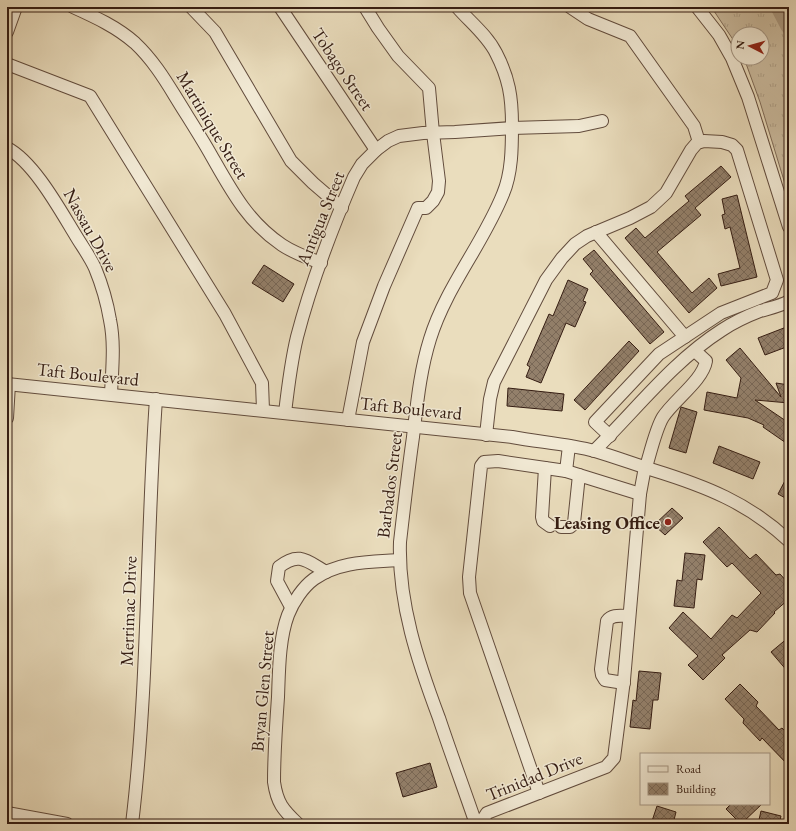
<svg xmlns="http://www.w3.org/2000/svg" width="796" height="831" font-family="'EB Garamond',serif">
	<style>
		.grass { fill: url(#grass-tufts); stroke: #806c59 }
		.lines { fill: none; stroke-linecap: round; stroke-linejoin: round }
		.stream { stroke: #7c6856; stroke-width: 3 }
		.river { stroke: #ac9b83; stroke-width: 17 }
		.building { fill: url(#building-cross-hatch); stroke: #341c12 }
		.minor-casing { stroke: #624c3d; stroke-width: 14 }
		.minor { stroke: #f1e9d4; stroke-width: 12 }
		.poi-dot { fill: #8f2418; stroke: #f1e9d4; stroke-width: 1.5 }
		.labels { text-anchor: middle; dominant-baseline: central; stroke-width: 3; stroke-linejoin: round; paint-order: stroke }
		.street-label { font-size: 18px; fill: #341c12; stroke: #f1e9d4 }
		.poi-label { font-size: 18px; font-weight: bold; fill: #341c12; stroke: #f1e9d4; text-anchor: end }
	</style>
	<defs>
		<pattern id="grass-tufts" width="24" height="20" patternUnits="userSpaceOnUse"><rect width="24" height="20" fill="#cbbca0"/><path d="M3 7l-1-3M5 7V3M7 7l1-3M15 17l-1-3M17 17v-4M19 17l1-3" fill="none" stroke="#afa189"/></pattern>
		<pattern id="building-cross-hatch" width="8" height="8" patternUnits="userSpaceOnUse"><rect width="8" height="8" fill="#93806b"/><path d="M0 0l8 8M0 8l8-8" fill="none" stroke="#796857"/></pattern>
	</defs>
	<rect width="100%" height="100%" fill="#eaddbd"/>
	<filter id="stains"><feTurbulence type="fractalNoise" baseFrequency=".005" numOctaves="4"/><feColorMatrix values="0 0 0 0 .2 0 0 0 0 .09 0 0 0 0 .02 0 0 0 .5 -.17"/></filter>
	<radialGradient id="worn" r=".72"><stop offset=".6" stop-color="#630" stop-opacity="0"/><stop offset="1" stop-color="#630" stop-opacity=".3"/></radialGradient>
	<path class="grass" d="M710,7h79v190l-29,-95 -16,-44h18v-24h-24v13l-24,-36z"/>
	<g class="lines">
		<path class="stream" d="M780,10l9,5"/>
		<path class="river" d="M779,7l10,19"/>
	</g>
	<g class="building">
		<path d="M721,166l10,11 -36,31 6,7 -44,37 35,41 17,-15 8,10 -28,25 -64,-75 11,-10 9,10 44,-37 -4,-5z"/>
		<path d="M737,195l20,82 -36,9 -3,-12 22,-6 -10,-41 -5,2 -3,-14 3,-1 -3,-15z"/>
		<path d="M594,250l70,82 -14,12 -60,-70 3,-3 -10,-12z"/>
		<path d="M264,265l30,19 -11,18 -31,-19z"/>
		<path d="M568,280l20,9 -5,12 3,1 -11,25 -9,-4 -25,60 -15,-6 4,-10 -3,-2 22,-51 4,2z"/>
		<path d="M789,326v20l-24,9 -7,-17z"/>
		<path d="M629,341l10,10 -54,59 -11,-10z"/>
		<path d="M740,348l41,49 -5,-14 13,2v18l-34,-3 34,23v22l-26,-18 1,-2 -16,-7 -44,-8 3,-18 30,6 4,-20 -15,-18z"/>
		<path d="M508,388l56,6 -2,17 -55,-5z"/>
		<path d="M681,407l16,5 -11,41 -17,-5z"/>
		<path d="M719,446l41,16 -7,17 -40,-16z"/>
		<path d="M789,473v27l-11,-6z"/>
		<path d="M672,508l11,10 -18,17 -11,-10z"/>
		<path d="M719,527l31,32 6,-5 20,21 4,-1 9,10v15l-15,13 1,1 -18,19 -7,-2 -28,25 3,3 -22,22 -15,-15 10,-9 -29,-28 14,-16 28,27 21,-24 5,3 24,-25 -29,-30 -5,4 -24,-25z"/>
		<path d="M685,553l20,2 -3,25 -5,-1 -3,29 -20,-2 3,-26 5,1z"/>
		<path d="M789,637v36l-18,-21z"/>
		<path d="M639,671l22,2 -3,27h-5l-3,29 -20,-2 3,-27 3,1z"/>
		<path d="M740,684l18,18 -2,4 23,24 3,-2 7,7v31l-27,-28 -2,3 -17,-18 1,-4 -19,-20z"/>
		<path d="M430,763l7,24 -34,10 -7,-24z"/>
		<path d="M731,804h31l-21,20 -15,-15z"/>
		<path d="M657,806l19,6 -3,12h-22z"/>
		<path d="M761,811l20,5 -2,8h-21z"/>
	</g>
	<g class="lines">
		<defs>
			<g id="minor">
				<path d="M73,7c22,10 44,20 62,36 17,16 29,35 40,53 11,18 22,35 32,52 22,38 38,72 75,97 12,8 26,13 39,18"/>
				<path d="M191,7l24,25 76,129 22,22 29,25"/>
				<path d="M280,7l96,143"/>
				<path d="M457,7c13,15 30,28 39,46 13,25 16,44 16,72 0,22 0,48 -9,69 -20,50 -57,93 -73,145 -10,32 -13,65 -17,98 -5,35 -9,70 -13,105 -2,61 18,120 39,176 12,36 25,71 37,106"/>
				<path d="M570,7l18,12 42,17 64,90 5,16"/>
				<path d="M697,7l22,28 13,23 16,39 41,130"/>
				<path d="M7,32l9,-25"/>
				<path d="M7,64l83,32 135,218 37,69 1,27"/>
				<path d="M7,148c27,14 53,62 69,88 6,10 14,21 19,32 7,17 12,34 15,52 5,24 2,50 1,74"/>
				<path d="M596,232l89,105"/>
				<path d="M7,384l505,53c27,5 56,7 83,14 20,6 39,13 58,19 52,16 96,33 136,71"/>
				<path d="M285,413c3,-26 6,-51 12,-76 14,-54 35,-109 57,-160l8,-13 14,-14 12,-9 11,-5 24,-3 32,-1 57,-4 67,-2 23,-5"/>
				<path d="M7,418l2,-34"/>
				<path d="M348,420l15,-78 21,-56 34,-78h8l7,-7 5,-9 1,-11 -6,-48 -4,-45 -31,-32 -20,-28 -13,-21"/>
				<path d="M486,435l4,-36 4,-17 52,-102 16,-22 13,-14 12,-8 43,-18 21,-11 15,-14 25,-43 6,-7 7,-2 18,1 10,3 5,5 40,130 -5,13 -51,20 -62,41 -64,68 15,14"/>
				<path d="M594,451c42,-41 78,-89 128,-121 12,-8 25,-14 38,-19 10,-3 21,-5 29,-10"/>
				<path d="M646,467c4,-13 10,-39 17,-50 11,-17 40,-37 43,-56l-11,-10"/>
				<path d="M545,468l-3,49 1,4 7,5"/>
				<path d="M566,471l3,-25"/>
				<path d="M561,527h9l4,-4 5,-48"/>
				<path d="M291,607l-14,-26 2,-14c20,-16 28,-6 47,5"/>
				<path d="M624,683l-19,-3 -3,-5 -1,-6 6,-48c5,-7 14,-5 22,-5"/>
				<path d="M539,793l-69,-200 -1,-16 12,-111 3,-4 14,-1 68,10 74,23"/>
				<path d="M7,813l60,11"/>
				<path d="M132,824c17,-141 14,-284 24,-425"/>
				<path d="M298,824c-15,-14 -21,-21 -24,-42 0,-29 2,-57 4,-85 1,-26 1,-58 10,-82 5,-13 15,-28 26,-36 25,-18 56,-17 85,-19"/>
				<path d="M480,824l7,-11 119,-46 8,-9 10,-78 16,-186 5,-27"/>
			</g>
		</defs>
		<use href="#minor" class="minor-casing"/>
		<use href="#minor" class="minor"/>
	</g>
	<circle class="poi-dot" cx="668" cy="522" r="4"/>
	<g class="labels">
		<g class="street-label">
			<text transform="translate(343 69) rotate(56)">Tobago Street</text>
			<text transform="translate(213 125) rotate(59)">Martinique Street</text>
			<text transform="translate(320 218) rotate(-68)">Antigua Street</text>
			<text transform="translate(91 230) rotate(61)">Nassau Drive</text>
			<text transform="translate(88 374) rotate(6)">Taft Boulevard</text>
			<text transform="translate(411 408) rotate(6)">Taft Boulevard</text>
			<text transform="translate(389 485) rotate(-83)">Barbados Street</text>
			<text transform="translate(128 611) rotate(-88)">Merrimac Drive</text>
			<text transform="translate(262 691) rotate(-85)">Bryan Glen Street</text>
			<text transform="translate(534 776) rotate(-22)">Trinidad Drive</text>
		</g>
		<g class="poi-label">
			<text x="660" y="522">Leasing Office</text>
		</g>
	</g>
	<rect width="796" height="831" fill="none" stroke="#eaddbd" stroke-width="24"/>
	<rect x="8" y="8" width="780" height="815" fill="none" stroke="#341c12" stroke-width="2"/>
	<rect x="12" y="12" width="772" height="807" fill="none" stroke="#341c12"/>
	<rect x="640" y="753" width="130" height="52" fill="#f1e9d4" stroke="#a59786"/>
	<rect x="648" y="766" width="20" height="6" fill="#f1e9d4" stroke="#a59786"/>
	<text x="676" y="773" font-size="12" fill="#341c12">Road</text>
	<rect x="648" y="783" width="20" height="12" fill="url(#building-cross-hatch)" stroke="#a59786"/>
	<text x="676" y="793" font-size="12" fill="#341c12">Building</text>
	<g transform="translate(750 46) rotate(276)"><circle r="19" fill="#f1e9d4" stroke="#a59786"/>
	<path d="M0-3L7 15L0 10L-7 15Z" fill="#8f2418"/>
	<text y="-6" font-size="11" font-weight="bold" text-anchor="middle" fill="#341c12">N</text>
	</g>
	<rect width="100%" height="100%" filter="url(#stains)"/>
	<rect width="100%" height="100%" fill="url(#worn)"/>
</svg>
